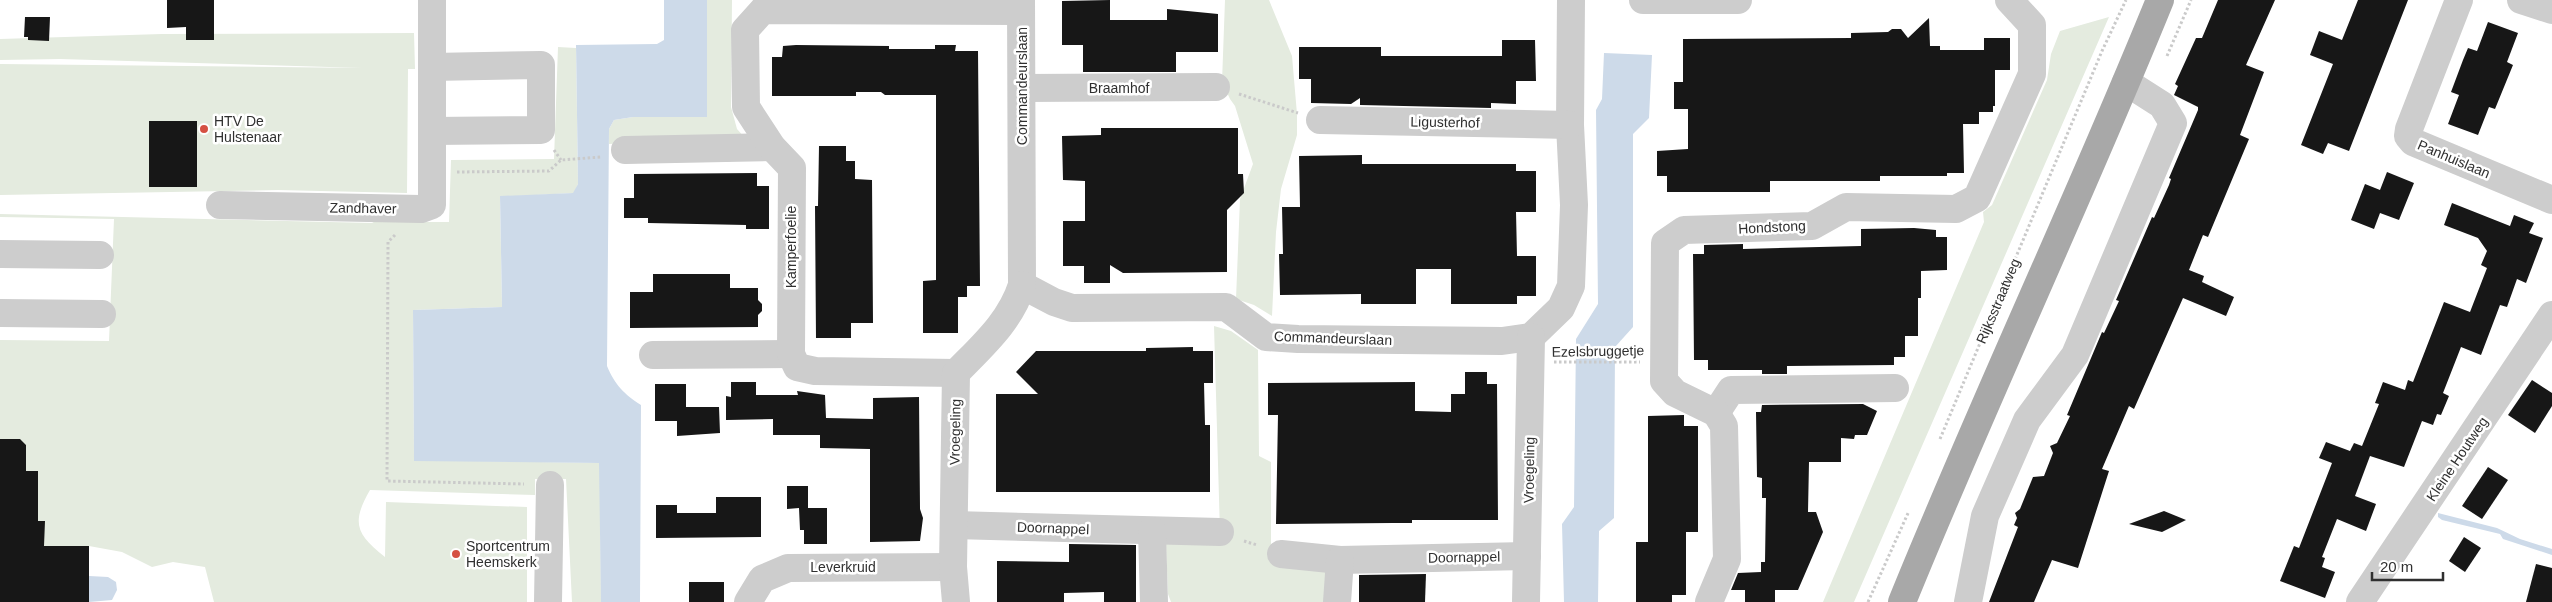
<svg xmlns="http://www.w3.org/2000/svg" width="2552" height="602" font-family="Helvetica,sans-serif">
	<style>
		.green { fill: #e4ebdf }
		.water { fill: #cddae9 }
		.building { fill: #171717 }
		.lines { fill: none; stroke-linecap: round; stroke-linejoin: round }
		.path { stroke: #cacaca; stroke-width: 3; stroke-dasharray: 2.5 2.5; stroke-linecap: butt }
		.minor { stroke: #cdcdcd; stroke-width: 28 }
		.major { stroke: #a8a8a8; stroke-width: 28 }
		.poi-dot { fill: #d55043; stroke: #fff; stroke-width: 2 }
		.labels { text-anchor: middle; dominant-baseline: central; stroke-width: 5; stroke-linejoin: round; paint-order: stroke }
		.street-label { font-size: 14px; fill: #303030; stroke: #fff }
		.poi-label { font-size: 14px; fill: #303030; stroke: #fff; text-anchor: start }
	</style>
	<rect width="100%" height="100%" fill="#fff"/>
	<g class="green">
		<path d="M707,0h25l-1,107 6,22 8,9 -136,6v-15l5,-9 19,-3h74z"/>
		<path d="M1225,0h44l23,56 5,58v21l-16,54 -5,43 -4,84 -18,-11 -18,-6 4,-100 13,-35 -18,-58 -5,-7 -8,-17z"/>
		<path d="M2109,17l-255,585h-31l161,-380 -1,-10 9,-7 55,-125 4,-26 9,-23z"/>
		<path d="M414,33l1,36h-7l-1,124 -129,-3 -278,5v-131l363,4 -303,-9 -60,1v-21l162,-5z"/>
		<path d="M558,47l18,1 2,136 -4,9 -74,4 2,110 -89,3 1,150 186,3 1,139h-29l-6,-123h-31v16l-165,-5c-19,33 -14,44 15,67l1,-55 141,5v95h-313l-9,-35 -32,-5 -21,5 -30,-15 -33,-6h-63l-26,-103v-103l109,1 5,-122 -114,-2v-3l372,9 11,-6 32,5h34l2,-62 103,-1z"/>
		<path d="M1214,326l17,5 27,19 1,106 12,6v89l53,19 5,7v25h-158l-3,-8 -2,-51 54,-11z"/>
	</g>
	<g class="water">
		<path d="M664,0h43v117h-74l-19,3 -5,9 -2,237c8,19 17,28 34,39l-1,197h-39l-2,-139 -185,-2 -1,-151 89,-3 -2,-111 73,-3 5,-9 -2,-139 81,-1 7,-4z"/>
		<path d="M1604,53l48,2 -3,63 -16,16v193l-18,20 -1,171 -15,13 -1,71h-34l-2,-78 12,-17 2,-168 22,-35 -2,-194 6,-11z"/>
		<path d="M2438,513l59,15 23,11 32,10v6l-49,-16 -3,-5 -58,-14 -4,-3z"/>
		<path d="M89,576l19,1 8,5 1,8 -5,10 -23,2z"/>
	</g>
	<g class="building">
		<path d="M167,0h47v40h-28v-13l-19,1z"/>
		<path d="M1110,0v20h57v-11l51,5v38h-42v20h-93v-27h-21v-44z"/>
		<path d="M2218,0h57l-29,65 18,7 -24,63 9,4 -41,98 -5,-2 -14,35 15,6 -2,6 32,15 -8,19 -43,-18 -49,111 -5,-3 -27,63 7,2 -31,97 -26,-8 -18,42h-45l29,-75 -4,-2 3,-7 -2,-5 5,-4 13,-32 11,-1 9,-23 -3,-7 7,-3 13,-27 -3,-1 35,-83 2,1 15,-32 -3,-1 36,-83 2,1 15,-33 2,-6 -2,-1 29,-68v-3l-24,-12 4,-9 -3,-2 21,-46h6z"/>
		<path d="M2358,0h50l-59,151 -21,-8 -5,11 -22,-9 32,-81 -23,-9 9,-24 23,9z"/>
		<path d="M25,17h25l-1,24 -21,-1v-3h-4z"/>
		<path d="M1929,18l1,28h10v4h44v-12h26v32h-15v36h-2v6h-14v12h-16l1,49h-17v3h-67v5h-110v11h-103v-16h-10v-25l31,-2v-40h-14v-27h9v-43l168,-1v-5l37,-1 4,-3h9l7,9z"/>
		<path d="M2488,22l30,11 -11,29 6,3 -18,44 -6,-2 -11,28 -30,-11 11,-29 -8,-3 12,-32 5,-12 9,3z"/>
		<path d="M1502,40h33l1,41h-20v23l-25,-1v5l-131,-3v-7l-9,6 -40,-1v-24h-12v-32h82v9h121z"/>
		<path d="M796,45l93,1v3h46v-4h21l-1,6h23l2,235h-13v11h-9v36h-35v-52l13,-1v-185h-51l-4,-3h-25v4h-84v-39h10l1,-11z"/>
		<rect x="149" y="121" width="48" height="66"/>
		<path d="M1101,128h137v46h5l1,19 -17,17v62l-104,1 -13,-8v18h-26v-17h-21v-45h22v-40l-22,-1 -1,-44 39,-1z"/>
		<path d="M819,146h27v15h9v18l17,1 1,143h-22v15h-35l-1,-132h3z"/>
		<path d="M1362,155v9h154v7h20v41h-20l1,44h19v40h-19v8h-66v-35h-35v35h-55v-10l-81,1 -1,-41h4l-1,-47h18l-1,-51z"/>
		<path d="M2387,172l27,11 -15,37 -19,-7 -6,16 -23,-9 14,-36 15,6z"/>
		<path d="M757,173v13h12v43h-23v-4l-98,-2v-5h-24v-20h10v-24z"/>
		<path d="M2452,203l58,23 4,-11 20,8 -5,10 14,5 -17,45 -9,-4 -10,28 -7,-2 -19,50 -20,-8 -18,46 6,3 -8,19 -4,-1 -4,11 -11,-4 -18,46 -34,-11 -15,40 21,8 -10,27 -29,-12 -15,38 3,1 -3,9 13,5 -10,26 -45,-17 14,-35 5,2 33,-85 -13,-5 7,-16 24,9 4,-8 8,3 17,-42 -4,-1 8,-21 22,8 3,-10 5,2 31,-80 26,10 17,-44 -6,-3 6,-14 -9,-13 -34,-13z"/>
		<path d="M1914,228l22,2v7h11v33l-26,1v27h-3v38h-13v21h-11v8l-107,1v8h-25v-4h-54v-10h-14l-1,-106h11v-9l39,-1v5l118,-3v-17z"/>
		<path d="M653,274h77v14h28v12l4,4v7l-4,4v12l-128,1v-36h23z"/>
		<path d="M1193,347v4h20v32h-9l1,42h5v67h-214v-98h42l-22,-22 20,-21h110v-3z"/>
		<path d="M1465,372h22v12h10l1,136h-86v3h-20l-116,1 2,-109h-10v-32l147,-1v29l36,1v-18h14z"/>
		<path d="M2532,380l20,13v13l-17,27 -27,-18z"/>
		<path d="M731,382h25v13h42l-1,-4 28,4 1,23 47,1v-21l46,-1 1,112 3,9 -3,23 -50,1v-93l-50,-1v-13h-47v-16l-47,1v-24l5,1z"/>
		<path d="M655,384h31v23h33l1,26 -43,3v-15h-22z"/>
		<path d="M1863,404l14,7 -10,24h-12l-1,4 -13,-1v24h-32l-1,50h8l7,20 -25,58h-23v12h-30v-12h-14l7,-17 23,-1v-10h4l1,-64h-4v-20l-5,-1 -1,-65h5l1,-7z"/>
		<path d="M1684,415v11h14v106h-12v63h-14v7h-36v-60h12v-126z"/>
		<path d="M0,439h20l6,6v26h12v50h7l-1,25h45v56h-89z"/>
		<path d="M2488,467l20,13 -26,39 -20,-13z"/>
		<path d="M787,486h21v22h19v36h-23v-14h-4l-1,-22 -12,1z"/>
		<path d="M716,497h45v40l-105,1v-33h21v8h39z"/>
		<path d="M2164,511l22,9 -24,12 -33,-8z"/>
		<path d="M2464,537l17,11 -16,24 -16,-11z"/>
		<path d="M1069,544l67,1v57h-32v-10l-40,1v9h-67v-41l72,1z"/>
		<path d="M2536,564l16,4v34h-26z"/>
		<path d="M1426,574l-1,28h-66v-27z"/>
		<rect x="689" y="582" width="35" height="20"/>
	</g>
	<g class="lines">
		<g class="path">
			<path d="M2167,56l24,-56"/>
			<path d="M1239,94l59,19"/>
			<path d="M554,150l7,10"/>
			<path d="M457,172l92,-1 12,-11 40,-3"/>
			<path d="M395,235l-7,7 -1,239 137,3"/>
			<path d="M1554,362h86"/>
			<path d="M1940,439l162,-388 24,-51"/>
			<path d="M1244,541l13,4"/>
			<path d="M1868,602l41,-91"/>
		</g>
		<g class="minor">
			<path d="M1021,0l1,285 32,17 18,6 154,-1 40,30 32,2 204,2 29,-4 30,-29 10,-22 3,-81 -4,-80 1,-125"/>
			<path d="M1643,0h95"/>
			<path d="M2459,0l-50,129 -1,7 5,6 139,58"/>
			<path d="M2521,0l31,10"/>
			<path d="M1023,88l193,-1"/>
			<path d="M1320,120l250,5"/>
			<path d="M432,131l109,-1v-65l-109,2"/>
			<path d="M625,150l147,-3"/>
			<path d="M220,205l201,4 11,-4v-205"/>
			<path d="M0,254l100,1"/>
			<path d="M0,313l102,1"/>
			<path d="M653,355l138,-1"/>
			<path d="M956,373l-141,-2 -18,-4 -6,-13 1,-186 -20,-21 -26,-40 -1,-77 18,-20 258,1"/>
			<path d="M1716,413l15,-23 164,-2"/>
			<path d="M954,525l266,7"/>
			<path d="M1152,531l2,71"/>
			<path d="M1281,554l59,6 187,-4"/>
			<path d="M548,602l2,-117"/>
			<path d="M748,602l14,-23 26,-11 165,-1"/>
			<path d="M956,602l-3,-35 3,-194c27,-28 54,-51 66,-88"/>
			<path d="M1337,602l3,-42"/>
			<path d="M1526,602l5,-265"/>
			<path d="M1709,602l18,-43 -3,-133 -8,-13 -41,-20 -11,-12 1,-138 19,-13 128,-4 34,-19 110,2 21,-11 55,-124v-49l-23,-25"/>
			<path d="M1968,602l17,-86 42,-96 48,-65 98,-232 -11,-18 -36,-23"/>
			<path d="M2360,602l192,-287"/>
		</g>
		<path class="major" d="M1902,602c82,-202 176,-400 258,-602"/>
	</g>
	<g class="poi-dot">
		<circle cx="204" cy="129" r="5"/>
		<circle cx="456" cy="554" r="5"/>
	</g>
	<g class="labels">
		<g class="street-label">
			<text transform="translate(1022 86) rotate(-90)">Commandeurslaan</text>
			<text x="1119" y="88">Braamhof</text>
			<text transform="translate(1445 122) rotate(1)">Ligusterhof</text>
			<text transform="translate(2454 159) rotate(23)">Panhuislaan</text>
			<text transform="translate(363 208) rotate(1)">Zandhaver</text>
			<text transform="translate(1772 227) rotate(-3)">Hondstong</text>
			<text transform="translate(791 247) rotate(-90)">Kamperfoelie</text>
			<text transform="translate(1998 301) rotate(-67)">Rijksstraatweg</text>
			<text transform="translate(1333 338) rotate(2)">Commandeurslaan</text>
			<text transform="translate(1598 351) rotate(-1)">Ezelsbruggetje</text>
			<text transform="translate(955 432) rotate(-89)">Vroegeling</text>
			<text transform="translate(2457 459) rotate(-56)">Kleine Houtweg</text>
			<text transform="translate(1529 470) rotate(-89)">Vroegeling</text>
			<text transform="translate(1053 528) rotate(2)">Doornappel</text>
			<text transform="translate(1464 557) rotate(-1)">Doornappel</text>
			<text x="843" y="567">Leverkruid</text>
		</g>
		<g class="poi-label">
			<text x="214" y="121">HTV De<tspan x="214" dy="16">Hulstenaar</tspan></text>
			<text x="466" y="546">Sportcentrum<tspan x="466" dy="16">Heemskerk</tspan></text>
		</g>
	</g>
	<path d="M2372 572v8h71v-8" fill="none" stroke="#303030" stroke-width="2.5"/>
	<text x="2380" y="572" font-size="15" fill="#303030" stroke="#ffffff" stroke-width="4" paint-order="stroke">20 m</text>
</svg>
